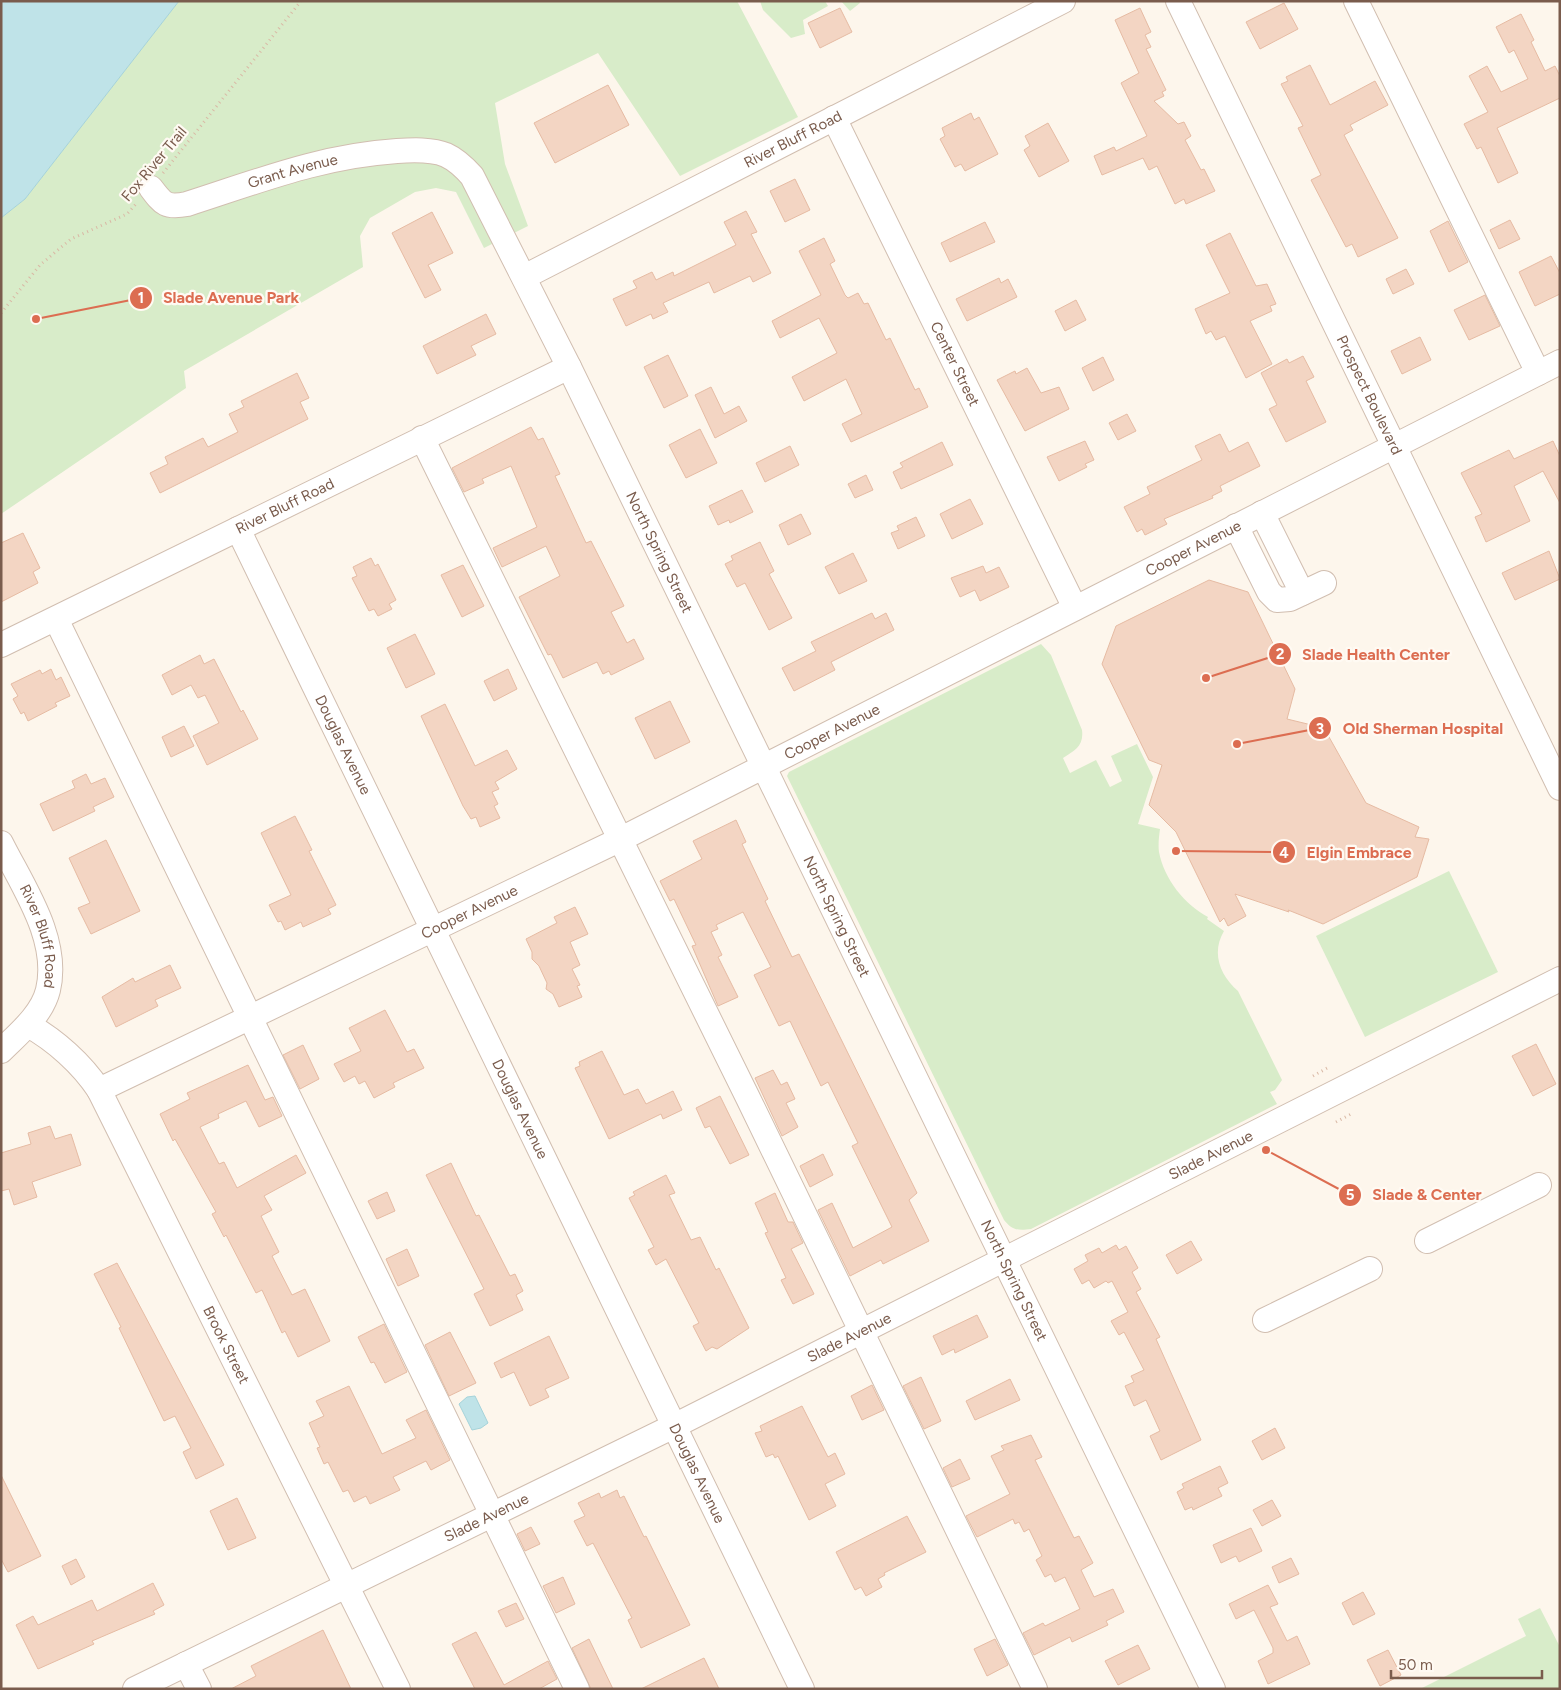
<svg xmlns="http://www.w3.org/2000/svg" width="1561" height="1690" font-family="Figtree,sans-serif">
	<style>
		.green { fill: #d8ecc9 }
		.water { fill: #bfe3e8; stroke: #a5d3da }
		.building { fill: #f3d5c3; stroke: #e6bba3 }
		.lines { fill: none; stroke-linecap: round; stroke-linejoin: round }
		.minor-casing { stroke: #d1beb0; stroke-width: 26 }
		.path { stroke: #d9b8a5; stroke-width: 3; stroke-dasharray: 1 4; stroke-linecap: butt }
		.minor { stroke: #fff; stroke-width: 24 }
		.labels { text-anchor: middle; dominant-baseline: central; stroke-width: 4.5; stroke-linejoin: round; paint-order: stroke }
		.street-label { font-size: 15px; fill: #7a5c4d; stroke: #fffaf3 }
		.leader { fill: none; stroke: #dc6d51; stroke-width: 2 }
		.callout-dot { fill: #dc6d51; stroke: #fffaf3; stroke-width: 2 }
		.mark-label { font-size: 15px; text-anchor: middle; font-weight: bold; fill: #fff }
		.callout-label { font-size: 16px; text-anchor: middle; font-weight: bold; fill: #dc6d51; stroke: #fffaf3; stroke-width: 4.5; stroke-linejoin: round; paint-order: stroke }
	</style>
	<rect width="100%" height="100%" fill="#fdf6ec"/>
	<g class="green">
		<path d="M179,1h558l61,116 -118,59 -82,-123 -103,50 10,61 23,62 -44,22 -28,-56 -20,-4 -21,4 -45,26 -10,18 3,31 -179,104 2,17 -185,126v-296l24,-19z"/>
		<path d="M760,1h65l3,5 -25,14 2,14 -14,4 -28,-28z"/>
		<path d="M841,1h18l1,2 -10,8z"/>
		<path d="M1041,644l10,11 31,75c2,16 -7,20 -19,28l7,15 26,-13 14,27 12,-6 -11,-25 26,-12 16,33 -15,47 22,5c-1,7 -2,16 -1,23 5,27 26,53 49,65l-1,2 17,12c-13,22 -4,44 14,60l44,89 -7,10 -5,2 7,12 -246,125c-13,2 -19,1 -27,-9l-217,-444 2,-4z"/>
		<path d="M1449,871l49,101 -133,65 -49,-101z"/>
		<path d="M1540,1608l20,39v42h-140l106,-53 -8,-17z"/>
	</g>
	<g class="water">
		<path d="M1,1h178l-154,198 -24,19z"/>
		<path d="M475,1396l13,27 -7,5 -9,2 -13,-26 8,-7z"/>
	</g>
	<g class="building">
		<path d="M1284,3l14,26 -38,20 -14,-27z"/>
		<path d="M840,8l12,24 -32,16 -12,-25z"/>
		<path d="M1140,8l11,24 -6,3 6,12 -5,2 20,41 -4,2 2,4 -10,5 24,23 6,-2 7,14 -6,4 16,30 3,-1 11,22 -29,13 -2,-5 -9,5 -18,-38 -8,4 -6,-12 -41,17 -8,-19 20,-9 2,4 31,-15 -26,-53 18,-10 -24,-53z"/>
		<path d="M1521,14l13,26 -3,2 14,29 10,-5 5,10v22l-63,30 21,45 -20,10 -17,-36 -4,2 -13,-25 24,-12 -19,-36 18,-10 14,26 27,-13 -14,-29 -5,3 -13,-26z"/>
		<path d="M1310,65l20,40 45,-24 13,24 -38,20 3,5 -9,5 54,103 -40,19 -6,-13 -6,3 -35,-67 10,-5 -23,-47 5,-2 -22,-42 7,-3 -2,-4z"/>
		<path d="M608,85l21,40 -74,38 -21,-40z"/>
		<path d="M971,113l3,7 5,-3 19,37 -33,17 -4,-7 -6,3 -15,-28 5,-3 -3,-8z"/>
		<path d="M1048,123l21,38 -30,16 -15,-27 6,-4 -5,-10z"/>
		<path d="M795,179l15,31 -25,12 -15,-31z"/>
		<path d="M746,211l11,21 -6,2 20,39 -18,9 -3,-6 -36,17 -5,-11 -46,21 5,9 -15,7 -2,-5 -25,12 -13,-27 24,-11 -4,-7 19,-9 4,8 17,-8 1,4 62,-31 -12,-23z"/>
		<path d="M432,212l21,41 -25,12 13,25 -16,8 -33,-65z"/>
		<path d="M1510,220l10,19 -21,10 -9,-19z"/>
		<path d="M1448,221l20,41 -19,10 -19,-41z"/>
		<path d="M985,222l10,20 -45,20 -9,-19z"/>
		<path d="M1230,233l26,53 11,-2 9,20 -6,2 2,5 -22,10 22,43 -26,14 -21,-42 -9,4 -5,-9 -5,3 -11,-25 35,-16 -24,-48z"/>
		<path d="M824,238l11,23 -5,3 15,31 3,3 10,-5 6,11 4,-1 18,37 4,-2 25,52 4,-2 9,19 -77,35 -9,-18 20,-10 -16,-35 -42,22 -12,-24 45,-24 -18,-35 -39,20 -8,-17 49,-26 -22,-44z"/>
		<path d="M1551,256l9,17v21l-25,12 -16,-34z"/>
		<path d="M1406,269l8,15 -21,10 -7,-15z"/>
		<path d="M999,278l2,5 7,-4 9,18 -50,24 -11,-22z"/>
		<path d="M1485,295l15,31 -31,14 -15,-30z"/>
		<path d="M1076,300l10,20 -21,11 -10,-20z"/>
		<path d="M486,314l10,20 -25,12 5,9 -39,19 -14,-28z"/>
		<path d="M1420,337l11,23 -29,14 -11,-23z"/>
		<path d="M668,355l20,41 -24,12 -20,-41z"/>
		<path d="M1303,356l11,21 -8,4 20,41 -40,20 -17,-33 8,-4 -16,-32 26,-14 2,4z"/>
		<path d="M1103,357l11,23 -21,11 -11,-23z"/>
		<path d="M1027,368l14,25 18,-6 10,22 -44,22 -28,-51 18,-9 1,3z"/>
		<path d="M297,373l12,25 -9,4 8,17 -148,74 -10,-20 18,-9 -3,-7 38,-19 5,9 30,-15 -9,-18 15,-7 -3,-6z"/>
		<path d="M711,387l13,27 15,-8 8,15 -32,17 -20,-43z"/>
		<path d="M1127,414l9,17 -18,9 -9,-17z"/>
		<path d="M531,427l7,13 5,-2 17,36 -5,2 31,67 5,-2 33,65 -13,6 16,31 7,-4 10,20 -33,16 -2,-4 -6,3 -6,-12 -34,16 -12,-24 -3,1 -29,-58 41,-21 -14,-30 -44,21 -9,-19 44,-21 -26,-61 -29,13 2,4 -20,9 -12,-24z"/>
		<path d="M700,429l17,34 -31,15 -17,-33z"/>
		<path d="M1220,434l9,18 19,-10 12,24 -40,20 2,5 -10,5 1,2 -49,21 3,5 -22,11 -3,-6 -5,3 -13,-25 26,-13 -3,-7 55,-27 -7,-14z"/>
		<path d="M1085,441l9,19 -9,4 2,3 -28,14 -12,-24z"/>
		<path d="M1553,441l7,15v47l-17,-32 -29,15 16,35 -44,21 -11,-25 7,-3 -21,-41 48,-23 5,9z"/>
		<path d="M942,442l11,23 -52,24 -8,-17 10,-5 -3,-4z"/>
		<path d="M790,446l9,19 -34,17 -9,-19z"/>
		<path d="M866,475l7,15 -18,8 -7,-14z"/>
		<path d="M742,490l11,22 -23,11 -1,-3 -11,5 -9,-19z"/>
		<path d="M970,499l13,25 -31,15 -12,-25z"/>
		<path d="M801,514l10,20 -23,11 -9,-20z"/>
		<path d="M916,517l9,19 -27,13 -7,-16 8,-3 -2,-4z"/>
		<path d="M23,533l17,35 -7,4 5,11 -37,19v-59z"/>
		<path d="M760,542l14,29 -5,3 23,44 -23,12 -24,-47 -8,4 -12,-23 8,-4 -2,-4z"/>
		<path d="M1549,551l11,28 -45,21 -13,-27z"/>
		<path d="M853,553l14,28 -28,13 -14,-27z"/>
		<path d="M371,558l4,8 3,-2 18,36 -7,4 3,5 -14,7 -4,-7 -5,2 -17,-33 5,-2 -4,-9z"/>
		<path d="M463,565l21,41 -22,11 -21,-42z"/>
		<path d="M983,566l3,7 13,-6 10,20 -29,14 -5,-11 -15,7 -9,-19z"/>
		<path d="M1209,580l39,12 47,97 -8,30 37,9 42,75 53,24 -4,10 14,2 -12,38 -94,47 -35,-14 1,2 -54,-18 11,22 -18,10 -4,-8 -4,4 -44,-90 -27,-27 13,-40 -13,-5 -47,-96 14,-38z"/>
		<path d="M872,613l3,6 11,-6 8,17 -63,32 4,8 -41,21 -12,-23 34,-17 -5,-9z"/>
		<path d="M415,634l20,40 -29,14 -19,-40z"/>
		<path d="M200,655l4,9 10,-5 27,53 2,-2 15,29 -51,26 -14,-29 26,-13 -14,-28 -7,3 -7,-13 -19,10 -10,-20z"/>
		<path d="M51,669l5,11 5,-3 9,19 -15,7 2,3 -29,15 -4,-9 -3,2 -8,-15 5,-3 -7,-12 29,-14 2,4z"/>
		<path d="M508,669l9,20 -23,12 -10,-20z"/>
		<path d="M670,701l20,41 -35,17 -20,-41z"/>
		<path d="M445,704l30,62 32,-16 10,19 -22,13 4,7 -7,3 6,12 -4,2 6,12 -20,9 -4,-10 -5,2 -8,-13 -42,-90z"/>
		<path d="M184,726l10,20 -23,11 -9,-20z"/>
		<path d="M86,774l5,10 14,-6 9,19 -21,10 2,4 -42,20 -13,-27 35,-16 -3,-7z"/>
		<path d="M295,816l17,34 -3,1 27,54 -8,4 3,5 -28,13 -2,-5 -16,8 -4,-9 -3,1 -9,-17 22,-10 -30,-62z"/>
		<path d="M736,820l10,22 -4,2 26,55 -3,2 27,56 7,-3 118,239 -8,7 20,41 -46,23 -2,-4 -31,16 -32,-66 14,-7 21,45 39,-21 -40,-81 6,-3 -30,-61 -7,4 -31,-65 -11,5 -25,-51 17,-8 -28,-55 -27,13 2,4 -7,3 11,23 -4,2 20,40 -20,9 -26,-60 4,-1 -22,-46 -4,2 -10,-20 42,-22 -9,-18z"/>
		<path d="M106,840l34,71 -49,23 -13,-26 12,-5 -21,-45z"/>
		<path d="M575,907l13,27 -18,8 10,23 -8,4 8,16 -3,1 5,11 -23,10 -6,-13 -7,-5 1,-6 -8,-17 -7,-7v-7l-6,-13 31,-16 -3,-6z"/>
		<path d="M170,965l11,23 -26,12 3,6 -42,21 -14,-30 31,-19 2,4z"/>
		<path d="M385,1010l22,42 7,-3 10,19 -31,15 2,4 -21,11 -9,-17 -6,3 -4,-8 -11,6 -10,-18 27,-13 -12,-23z"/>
		<path d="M1536,1044l20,40 -23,12 -21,-40z"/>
		<path d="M303,1045l16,34 -19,10 -17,-34z"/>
		<path d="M602,1051l22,44 14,-6 8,15 27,-13 9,19 -19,9 -2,-5 -52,25 -34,-71 5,-2 -1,-4z"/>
		<path d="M248,1065l17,35 8,-3 9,19 -23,11 -13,-26 -28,13 1,4 -19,9 19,37 5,-2 13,26 59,-33 10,18 -42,23 8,14 -11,6 18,36 -7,4 20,39 13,-6 25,52 -32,16 -13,-26 -3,2 -20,-43 -6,3 -30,-58 -2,2 -12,-23 4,-2 -41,-73 -2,2 -13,-27 30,-15 -3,-6z"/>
		<path d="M773,1070l8,15 6,-3 8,17 -9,4 12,24 -16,9 -27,-58z"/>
		<path d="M720,1096l29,59 -19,9 -20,-38 -5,2 -9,-20z"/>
		<path d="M50,1126l5,13 16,-5 10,31 -49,17 5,15 -23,8 -5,-16 -8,2v-38l30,-9 -3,-11z"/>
		<path d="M823,1154l10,21 -23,12 -10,-21z"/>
		<path d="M451,1163l25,53 3,-1 31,61 5,-2 8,17 -7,4 7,15 -33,16 -16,-32 10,-5 -58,-114z"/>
		<path d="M666,1175l9,18 -6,2 22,45 9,-3 16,33 3,-2 30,60 -32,21 -5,-2 -6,4 -13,-25 6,-3 -33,-64 -10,6 -8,-15 6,-3 -25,-49 6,-3 -2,-3z"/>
		<path d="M387,1192l8,19 -18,8 -9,-18z"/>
		<path d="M775,1193l13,29h5l10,21 -12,6 23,45 -21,10 -12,-24 5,-2 -21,-45 3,-1 -13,-29z"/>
		<path d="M1191,1241l11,19 -25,14 -11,-19z"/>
		<path d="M1116,1245l3,5 7,-4 12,22 -6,4 9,17 -5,3 24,45 -4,2 45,101 -40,20 -11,-24 10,-5 -14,-31 -12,6 -9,-20 9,-4 -3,-6 13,-6 -20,-38 -5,3 -8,-14 17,-9 -16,-31 -4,2 -2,-2 -12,7 -5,-8 -7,4 -8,-15 14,-8 -3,-6 14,-7 3,5z"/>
		<path d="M407,1249l12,27 -21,10 -12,-27z"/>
		<path d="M117,1263l107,202 -28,14 -13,-27 8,-4 -16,-32 -11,5 -45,-93 2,-1 -27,-53z"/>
		<path d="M977,1315l11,22 -33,16 -1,-4 -12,6 -9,-19z"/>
		<path d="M384,1324l23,48 -22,11 -11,-21 -3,1 -13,-26z"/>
		<path d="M450,1332l26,51 -27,13 -24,-51z"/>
		<path d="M549,1336l20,42 -24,11 4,8 -19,9 -16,-34 -13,6 -7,-15z"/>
		<path d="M921,1377l20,44 -17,8 -21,-43z"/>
		<path d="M1010,1379l10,21 -45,20 -9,-19z"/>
		<path d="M872,1385l12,25 -22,10 -11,-24z"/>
		<path d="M349,1386l33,68 34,-16 -10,-18 20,-10 24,50 -19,10 -5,-9 -33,16 7,13 -30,14 -4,-8 -12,6 -6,-12 -5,2 -15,-30 -4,2 -7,-16 3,-1 -11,-24 15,-7 -8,-15z"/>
		<path d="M802,1406l26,51 7,-4 10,21 -20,10 11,22 -27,14 -31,-64 -3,2 -2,-4 -7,3 -11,-24 7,-2 -2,-5z"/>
		<path d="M1275,1428l10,20 -23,12 -10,-19z"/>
		<path d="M1031,1435l11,22 -7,3 39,78 5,-2 14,27 -12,7 13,27 19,-8 11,23 -18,9 2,4 -36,17 -2,-5 -36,18 -11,-22 20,-10 2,3 35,-17 -15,-32 -10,5 -4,-8 -6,3 -9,-17 6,-4 -13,-27 -5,3 -5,-10 -4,2 -2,-5 -36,18 -11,-21 44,-22 -19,-38 13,-6 -3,-4z"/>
		<path d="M960,1459l10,20 -18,8 -9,-19z"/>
		<path d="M1220,1466l8,17 -10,5 4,8 -29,14 -1,-3 -7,3 -8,-18 7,-4 -2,-4z"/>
		<path d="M1,1475l40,81 -33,16 -7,-13z"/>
		<path d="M617,1490l3,8 4,-2 20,41 2,-1 44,89 -49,23 -13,-28 4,-2 -39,-75 -6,3 -13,-25 11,-5 -7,-13 21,-10 2,5z"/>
		<path d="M237,1498l19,40 -28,12 -18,-39z"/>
		<path d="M1272,1500l9,16 -19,10 -9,-16z"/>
		<path d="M907,1516l19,36 -42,21 1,2 -7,4 4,8 -16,9 -5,-9 -6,3 -19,-38z"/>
		<path d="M531,1527l9,17 -15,7 -8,-17z"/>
		<path d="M1251,1528l11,23 -23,11 -3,-6 -15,7 -8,-18z"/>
		<path d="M1291,1558l8,16 -20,9 -7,-16z"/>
		<path d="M76,1559l9,18 -14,8 -9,-19z"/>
		<path d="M563,1577l12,27 -19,9 -13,-27z"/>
		<path d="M153,1583l11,22 -11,6 2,3 -63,27 2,3 -56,25 -22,-44 17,-9 5,9 54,-25 5,11z"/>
		<path d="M1268,1585l10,19 -8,3 17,34 10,-5 13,28 -42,20 -10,-23 15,-8v-5l-19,-38 -18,9 -7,-15z"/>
		<path d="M1363,1592l12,22 -22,11 -11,-22z"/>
		<path d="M516,1603l8,16 -18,8 -8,-16z"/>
		<path d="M323,1630l28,59h-120l25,-13 -5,-10z"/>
		<path d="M476,1632l28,53 44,-24 9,18 -18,10h-64l-23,-45z"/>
		<path d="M589,1639l24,50h-22l-19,-41z"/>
		<path d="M995,1639l13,26 -21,11 -13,-27z"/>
		<path d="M1138,1645l12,24 -32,16 -13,-24z"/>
		<path d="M1388,1650l13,25 -21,11 -13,-26z"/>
		<path d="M704,1658l15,31h-78z"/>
	</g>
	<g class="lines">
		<defs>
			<g id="minor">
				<path id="s1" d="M1178,1l382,787"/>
				<path d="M1356,1l182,372"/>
				<path id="s2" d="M834,118l241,490"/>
				<path id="s3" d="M151,188c12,16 15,20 36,16 72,-23 134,-48 210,-53 15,-1 35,-2 49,4 11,5 18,12 26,21l97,191 644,1322"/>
				<path id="s4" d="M524,277l539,-276"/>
				<path d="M422,438l326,660 287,591"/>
				<path d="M1262,513l40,80"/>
				<path d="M1236,526l33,66 8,8 13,-1 34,-16"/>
				<path id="s5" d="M238,529l564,1160"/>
				<path d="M56,619l521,1070"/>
				<path id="s6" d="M1,645l568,-278"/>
				<path id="s7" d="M1,843c22,44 59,96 47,147 -6,25 -30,44 -47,61"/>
				<path id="s8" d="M28,1025c27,15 54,39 71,65l299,599"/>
				<path id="s9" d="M99,1090l520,-250 941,-478"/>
				<path d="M1427,1241l112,-56"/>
				<path d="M1265,1320l105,-51"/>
				<path d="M186,1664l13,25"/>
				<path id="s10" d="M135,1689l539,-263 886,-447"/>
			</g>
		</defs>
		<use href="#minor" class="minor-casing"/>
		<g class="path">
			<path d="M163,173l138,-172"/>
			<path d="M1,313l39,-48 31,-26 56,-25 9,-10"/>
			<path d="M1313,1076l16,-9"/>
			<path d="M1336,1122l17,-9"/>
		</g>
		<use href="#minor" class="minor"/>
	</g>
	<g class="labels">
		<g class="street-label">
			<text stroke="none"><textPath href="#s4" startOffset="302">River Bluff Road</textPath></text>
			<text transform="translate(154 164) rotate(-50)">Fox River Trail</text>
			<text stroke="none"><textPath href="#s3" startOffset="154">Grant Avenue</textPath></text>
			<text stroke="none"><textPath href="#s2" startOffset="274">Center Street</textPath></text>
			<text stroke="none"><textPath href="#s1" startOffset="438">Prospect Boulevard</textPath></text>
			<text stroke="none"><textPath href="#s6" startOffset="316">River Bluff Road</textPath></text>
			<text stroke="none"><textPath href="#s9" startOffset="1221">Cooper Avenue</textPath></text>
			<text stroke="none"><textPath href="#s3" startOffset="764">North Spring Street</textPath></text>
			<text stroke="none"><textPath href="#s9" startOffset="816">Cooper Avenue</textPath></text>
			<text stroke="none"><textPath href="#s5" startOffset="240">Douglas Avenue</textPath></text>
			<text stroke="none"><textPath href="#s9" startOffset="411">Cooper Avenue</textPath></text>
			<text stroke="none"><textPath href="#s3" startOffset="1169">North Spring Street</textPath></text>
			<text stroke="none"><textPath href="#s7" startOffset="102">River Bluff Road</textPath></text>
			<text stroke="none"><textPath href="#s5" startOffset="645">Douglas Avenue</textPath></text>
			<text stroke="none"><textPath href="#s10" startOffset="1201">Slade Avenue</textPath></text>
			<text stroke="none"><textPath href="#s3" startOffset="1574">North Spring Street</textPath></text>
			<text stroke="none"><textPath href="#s10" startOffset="796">Slade Avenue</textPath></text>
			<text stroke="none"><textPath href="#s8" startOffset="382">Brook Street</textPath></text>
			<text stroke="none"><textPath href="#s5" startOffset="1050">Douglas Avenue</textPath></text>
			<text stroke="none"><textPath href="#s10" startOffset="391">Slade Avenue</textPath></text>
		</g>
	</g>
	<path class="leader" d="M36 319L141 298M1206 678L1280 654M1237 744L1320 728M1176 851L1284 852M1266 1150L1350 1195"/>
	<g class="callout-dot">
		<circle cx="36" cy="319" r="5"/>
		<circle cx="1206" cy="678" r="5"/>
		<circle cx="1237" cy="744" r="5"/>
		<circle cx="1176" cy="851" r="5"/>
		<circle cx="1266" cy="1150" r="5"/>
		<circle cx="141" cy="298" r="12"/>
		<circle cx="1280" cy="654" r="12"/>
		<circle cx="1320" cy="728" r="12"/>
		<circle cx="1284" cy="852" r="12"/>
		<circle cx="1350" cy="1195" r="12"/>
	</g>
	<g class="mark-label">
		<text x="141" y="303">1</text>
		<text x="1280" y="659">2</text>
		<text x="1320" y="734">3</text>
		<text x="1284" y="858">4</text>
		<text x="1350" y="1200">5</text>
	</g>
	<g class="callout-label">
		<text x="231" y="303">Slade Avenue Park</text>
		<text x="1376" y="660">Slade Health Center</text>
		<text x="1423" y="734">Old Sherman Hospital</text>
		<text x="1359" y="858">Elgin Embrace</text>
		<text x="1427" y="1200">Slade &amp; Center</text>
	</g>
	<rect width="1561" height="1690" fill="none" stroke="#7a5c4d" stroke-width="5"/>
	<path d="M1391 1670v8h151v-8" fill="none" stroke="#7a5c4d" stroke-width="2.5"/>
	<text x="1398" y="1670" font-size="15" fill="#7a5c4d" stroke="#fffaf3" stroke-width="4" paint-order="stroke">50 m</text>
</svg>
